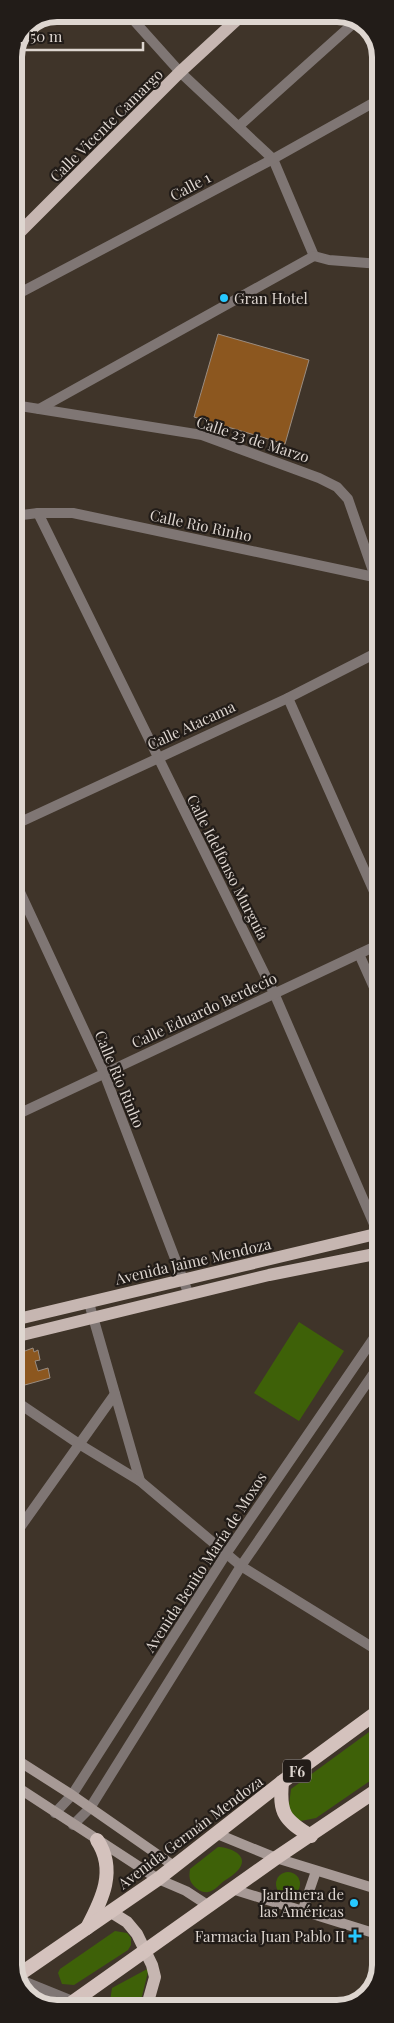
<svg xmlns="http://www.w3.org/2000/svg" width="394" height="2023" font-family="'Playfair Display',serif">
	<style>
		.green { fill: #3e6108 }
		.building { fill: #8c571f; stroke: #9a8c80 }
		.lines { fill: none; stroke-linecap: round; stroke-linejoin: round }
		.minor { stroke: #7f7674; stroke-width: 10 }
		.secondary { stroke: #a79a96; stroke-width: 10 }
		.primary { stroke: #c6b6b1; stroke-width: 12 }
		.trunk { stroke: #d4c2bd; stroke-width: 14 }
		.poi-dot { fill: #27c8ff; stroke: #221c18; stroke-width: 2 }
		.labels { text-anchor: middle; dominant-baseline: central; stroke-width: 4.5; stroke-linejoin: round; paint-order: stroke }
		.shield { fill: #221c18; stroke: #a69e99; stroke-width: 1 }
		.shield-label { font-size: 14px; font-weight: bold; fill: #ded6d0 }
		.street-label { font-size: 15px; fill: #ded6d0; stroke: #221c18 }
		.poi-label { font-size: 15px; fill: #ded6d0; stroke: #221c18; text-anchor: end }
		.rim { fill: none; stroke: #ded6d0; stroke-width: 6 }
	</style>
	<rect width="100%" height="100%" fill="#3f3429"/>
	<g class="green">
		<path d="M299,1322l45,29 -45,70 -45,-28z"/>
		<path d="M380,1724v50l-64,44 -15,3 -8,-4 -4,-12 2,-16z"/>
		<path d="M218,1847c11,0 32,8 21,22 -4,5 -10,9 -15,12 -5,4 -10,10 -16,11 -5,1 -10,-2 -14,-6 -5,-5 -5,-10 -4,-17z"/>
		<circle cx="288" cy="1884" r="12"/>
		<path d="M115,1931l12,2 4,5v7l-3,5 -54,35 -12,-1 -4,-11 2,-4z"/>
		<path d="M149,1968l-10,40c-12,2 -21,2 -29,-7l2,-13z"/>
	</g>
	<g class="building">
		<path d="M218,334l91,26 -24,84 -91,-27z"/>
		<path d="M33,1348l1,4 4,-2 2,10 -5,1 3,10 10,-3 2,10 -36,10v-33z"/>
	</g>
	<g class="lines">
		<g class="minor">
			<path d="M128,14l52,58 93,87 41,97"/>
			<path d="M239,126l117,-105"/>
			<path d="M314,256l15,4 51,4"/>
			<path d="M14,296l259,-137 107,-60"/>
			<path d="M14,405l188,30 117,43 18,9 11,12 32,92"/>
			<path d="M39,409l275,-153"/>
			<path d="M38,513l236,480 106,245"/>
			<path d="M14,516l24,-3h35l301,64 3,3"/>
			<path d="M288,698l92,207"/>
			<path d="M14,825l274,-127 92,-47"/>
			<path d="M14,879l90,194 85,222"/>
			<path d="M359,954l21,47"/>
			<path d="M14,1116l366,-172"/>
			<path d="M89,1303l51,178"/>
			<path d="M14,1400l65,44 61,37 101,85 139,86"/>
			<path d="M14,1536l101,-142"/>
			<path d="M55,1813l17,-18 154,-241 154,-225"/>
			<path d="M73,1825l17,-17 151,-242 139,-202"/>
			<path d="M18,1979l74,30"/>
		</g>
		<g class="secondary">
			<path d="M14,1758l58,37 102,71"/>
			<path d="M14,1785l144,94 28,12 23,15"/>
			<path d="M215,1833l61,25 104,32"/>
			<path d="M232,1889l148,46"/>
			<path d="M302,1912l14,-41"/>
		</g>
		<g class="primary">
			<path d="M14,238l166,-166 63,-58"/>
			<path d="M14,1320l366,-87"/>
			<path d="M14,1337l255,-62 111,-22"/>
			<path d="M111,1912l16,10 10,12 15,31 3,12 -9,32"/>
		</g>
		<g class="trunk">
			<path d="M282,1782c-3,31 2,38 29,54"/>
			<path d="M87,1928c15,-28 30,-58 10,-88"/>
			<path d="M17,1976l141,-97 124,-97 98,-72"/>
			<path d="M63,2009l213,-151 104,-70"/>
		</g>
	</g>
	<g class="poi-dot">
		<circle cx="224" cy="298" r="5"/>
		<circle cx="354" cy="1903" r="5"/>
		<path d="M352.5 1928.5h5v5h5v5h-5v5h-5v-5h-5v-5h5z"/>
	</g>
	<g class="labels">
		<rect class="shield" x="283" y="1759.5" width="28" height="23" rx="4"/>
		<g class="shield-label">
			<text x="297" y="1771">F6</text>
		</g>
		<g class="street-label">
			<text transform="translate(106 125) rotate(-45)">Calle Vicente Camargo</text>
			<text transform="translate(190 186) rotate(-28)">Calle 1</text>
			<text transform="translate(253 439) rotate(18)">Calle 23 de Marzo</text>
			<text transform="translate(201 525) rotate(12)">Calle Rio Rinho</text>
			<text transform="translate(191 725) rotate(-25)">Calle Atacama</text>
			<text transform="translate(228 867) rotate(63)">Calle Idelfonso Murguía</text>
			<text transform="translate(204 1010) rotate(-25)">Calle Eduardo Berdecio</text>
			<text transform="translate(120 1079) rotate(67)">Calle Rio Rinho</text>
			<text transform="translate(193 1261) rotate(-13)">Avenida Jaime Mendoza</text>
			<text transform="translate(205 1562) rotate(-57)">Avenida Benito María de Moxos</text>
			<text transform="translate(190 1832) rotate(-37)">Avenida Germán Mendoza</text>
		</g>
		<g class="poi-label">
			<text x="234" y="298" text-anchor="start">Gran Hotel</text>
			<text x="344" y="1894">Jardinera de<tspan x="344" dy="17">las Américas</tspan></text>
			<text x="345" y="1936">Farmacia Juan Pablo II</text>
		</g>
	</g>
	<path d="M0 0H394V2023H0ZM57 22H337A35 35 0 0 1 372 57V1965A35 35 0 0 1 337 2000H57A35 35 0 0 1 22 1965V57A35 35 0 0 1 57 22Z" fill="#221c18" fill-rule="evenodd"/>
	<path class="rim" d="M57 22H337A35 35 0 0 1 372 57V1965A35 35 0 0 1 337 2000H57A35 35 0 0 1 22 1965V57A35 35 0 0 1 57 22Z"/>
	<path d="M22 42v8h121v-8" fill="none" stroke="#ded6d0" stroke-width="2.5"/>
	<text x="30" y="42" font-size="15" fill="#ded6d0" stroke="#221c18" stroke-width="4" paint-order="stroke">50 m</text>
</svg>
